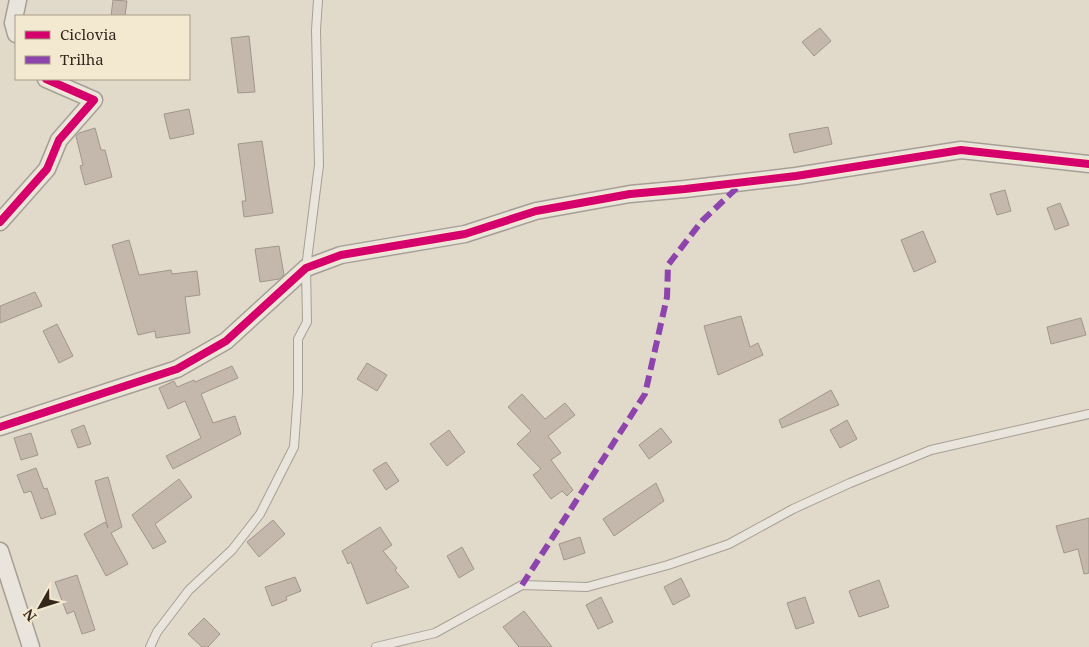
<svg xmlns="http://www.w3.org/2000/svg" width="1089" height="647" font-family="'Noto Serif',serif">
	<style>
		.building { fill: #c4b8ac; stroke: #a1968b }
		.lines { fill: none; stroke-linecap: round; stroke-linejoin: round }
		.lane-casing { stroke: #a69f94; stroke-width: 10 }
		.street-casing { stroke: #a69f94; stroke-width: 19 }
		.lane { stroke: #eae5dc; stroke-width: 8 }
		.street { stroke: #eae5dc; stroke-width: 16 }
		.quiet { stroke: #8e44ad; stroke-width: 6; stroke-dasharray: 12 6; stroke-linecap: butt }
		.cycleway-casing { stroke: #f3e9d0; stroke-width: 11 }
		.cycleway { stroke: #d6006c; stroke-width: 8 }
	</style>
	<rect width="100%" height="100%" fill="#e1dacb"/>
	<g class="building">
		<path d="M113,0l14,1 -2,15h-14z"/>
		<path d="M820,28l11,13 -17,15 -12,-14z"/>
		<path d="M249,36l6,56 -17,1 -7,-55z"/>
		<path d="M189,109l5,25 -24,5 -6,-25z"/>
		<path d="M828,127l4,17 -38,9 -5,-19z"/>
		<path d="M95,128l6,22h4l7,27 -27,8 -5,-19 3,-1 -7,-29 3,-3z"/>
		<path d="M262,141l11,72 -29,4 -2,-16h4l-8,-57z"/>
		<path d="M1005,190l6,21 -14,4 -7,-21z"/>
		<path d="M1060,203l9,22 -14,5 -8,-22z"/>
		<path d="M923,231l13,31 -22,10 -13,-32z"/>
		<path d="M129,240l10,35 32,-5 1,4 25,-3 3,24 -15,2 5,36 -34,5 -1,-7 -17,4 -26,-90z"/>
		<path d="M279,246l5,29 -5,4 -19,3 -5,-33z"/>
		<path d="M35,292l7,14 -42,17v-17z"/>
		<path d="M741,316l9,31 8,-4 5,12 -45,20 -14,-49z"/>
		<path d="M1081,318l5,17 -35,9 -4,-17z"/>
		<path d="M57,324l16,32 -14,7 -16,-32z"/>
		<path d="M367,363l20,12 -10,16 -20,-12z"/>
		<path d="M232,366l6,12 -37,16 12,29 22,-7 6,18 -68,35 -7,-13 35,-18 -16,-37 -17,8 -9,-21 15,-7 3,6 17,-7 1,2z"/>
		<path d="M831,390l8,15 -57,23 -3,-8z"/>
		<path d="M522,394l23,25 20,-16 10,12 -27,21 13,17 -10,7 22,30 -6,6 -5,-5 -11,8 -18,-24 8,-6 -24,-25 14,-13 -23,-24z"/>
		<path d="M847,420l10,19 -17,9 -10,-18z"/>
		<path d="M84,425l7,19 -13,4 -7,-18z"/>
		<path d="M661,428l11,14 -23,17 -10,-14z"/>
		<path d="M449,430l16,22 -18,14 -17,-22z"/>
		<path d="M31,433l7,22 -17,5 -7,-22z"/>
		<path d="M386,462l13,19 -13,9 -13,-20z"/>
		<path d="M36,468l8,21 3,-1 9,26 -15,5 -10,-28 -7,2 -7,-18z"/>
		<path d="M108,477l14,50 -11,6 17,31 -22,12 -22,-42 21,-12 3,6 -13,-47z"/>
		<path d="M179,479l13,18 -37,27 11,18 -13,7 -21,-34z"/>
		<path d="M656,483l8,18 -50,35 -11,-17z"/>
		<path d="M1089,518v55l-5,1 -6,-25 -14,4 -8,-27z"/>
		<path d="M273,520l12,14 -26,23 -12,-15z"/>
		<path d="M380,527l12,18 -9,6 14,17 -2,2 14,17 -42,17 -16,-42 -3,2 -6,-13z"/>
		<path d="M580,537l5,16 -21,7 -5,-16z"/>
		<path d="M462,547l12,22 -15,9 -12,-22z"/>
		<path d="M77,575l18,55 -13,4 -8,-23 -7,3 -12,-32z"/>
		<path d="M295,577l6,14 -15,6 1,3 -15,6 -7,-19z"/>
		<path d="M681,578l9,18 -17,9 -9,-18z"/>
		<path d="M879,580l10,27 -30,10 -10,-26z"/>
		<path d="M601,597l12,25 -15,7 -12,-24z"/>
		<path d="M805,597l9,26 -18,6 -9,-26z"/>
		<path d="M524,611l11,14 17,22h-33l-16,-20z"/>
		<path d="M204,618l16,16 -12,13h-6l-14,-13z"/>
	</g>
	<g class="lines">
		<defs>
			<g id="lane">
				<path d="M150,647l7,-15 32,-42 43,-40 28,-36 34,-67 4,-55v-53l9,-17 -1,-54 13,-103 -3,-135 2,-30"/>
				<path d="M376,647l59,-14 87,-48 65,2 81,-22 61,-21 64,-35 57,-26 81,-33 158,-36"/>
			</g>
			<g id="street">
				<path d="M16,34l-3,-11 5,-23"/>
				<path d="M0,222l47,-53 12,-29 35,-40 -48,-21"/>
				<path d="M0,427l177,-58 49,-28 80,-73 35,-13 124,-21 71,-23 94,-17 55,-5 111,-13 165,-26 128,14"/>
				<path d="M0,551l31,96"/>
			</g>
		</defs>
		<use href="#lane" class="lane-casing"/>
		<use href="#street" class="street-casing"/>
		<use href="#lane" class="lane"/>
		<use href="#street" class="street"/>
		<path class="quiet" d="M522,585l123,-191 22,-97 1,-32 34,-44 39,-37"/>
		<defs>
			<g id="cycleway">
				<path d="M0,222l47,-53 12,-29 35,-40 -48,-21"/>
				<path d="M0,427l177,-58 49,-28 80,-73 35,-13 124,-21 71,-23 94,-17 55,-5 111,-13 165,-26 128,14"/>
			</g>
		</defs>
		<use href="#cycleway" class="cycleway-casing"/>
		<use href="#cycleway" class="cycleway"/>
	</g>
	<rect x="15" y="15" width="175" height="65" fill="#f3e9d0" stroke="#a79c88"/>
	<rect x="25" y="31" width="25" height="8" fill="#d6006c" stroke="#a79c88"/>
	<text x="60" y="40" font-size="15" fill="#34281d">Ciclovia</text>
	<rect x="25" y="56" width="25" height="8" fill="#8e44ad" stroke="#a79c88"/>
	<text x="60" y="65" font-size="15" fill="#34281d">Trilha</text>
	<g transform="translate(40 607) rotate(231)" stroke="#f3e9d0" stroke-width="4" paint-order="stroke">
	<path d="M0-4L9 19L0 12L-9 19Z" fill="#34281d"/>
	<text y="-8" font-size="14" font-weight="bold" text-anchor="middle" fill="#34281d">N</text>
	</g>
</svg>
